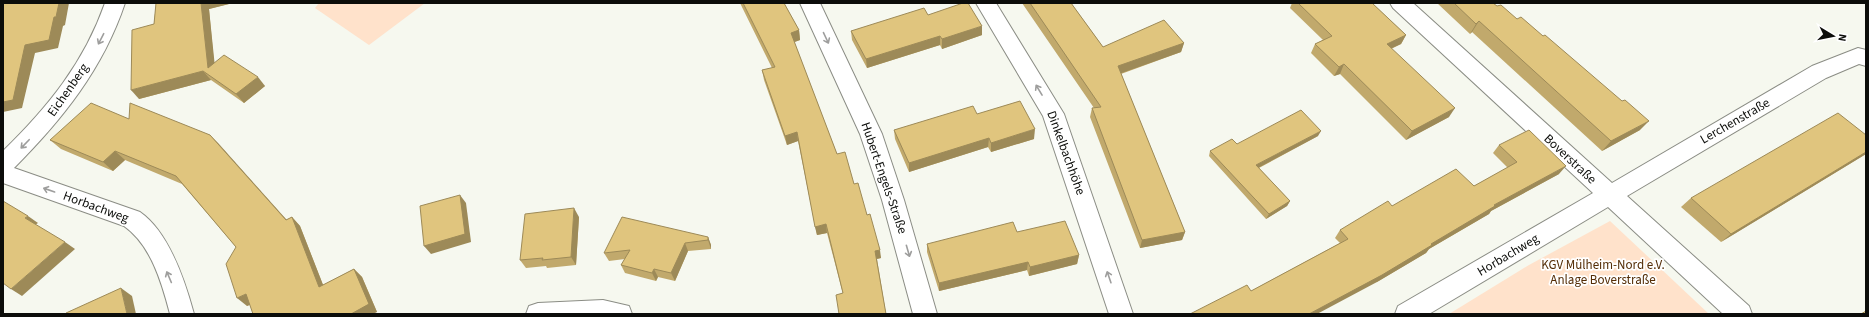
<svg xmlns="http://www.w3.org/2000/svg" width="1869" height="317" font-family="'Source Sans 3',sans-serif">
	<style>
		.green { fill: #ffe2cb }
		.lines { fill: none; stroke-linecap: round; stroke-linejoin: round }
		.minor-casing { stroke: #8b8d85; stroke-width: 2 }
		.minor { fill: #fff; fill-rule: evenodd }
		.wall { fill: #c1a96c }
		.shaded-wall { fill: #9d8a58 }
		.building { fill: #e0c57e; stroke: #9d8a58 }
		.oneway { stroke: #9e9e9d }
		.labels { text-anchor: middle; dominant-baseline: central; stroke-width: 3.5; stroke-linejoin: round; paint-order: stroke }
		.street-label { font-size: 13px; fill: #0c0d0a; stroke: #fff }
		.park-label { font-size: 13px; fill: #542d06; stroke: #fff }
	</style>
	<rect width="100%" height="100%" fill="#f6f8ef"/>
	<g class="green">
		<path d="M319,3h106l-56,42 -54,-37z"/>
		<path d="M1610,221l99,93h-260l80,-49z"/>
	</g>
	<g class="lines">
		<defs>
			<g id="minor">
				<path d="M105,3h20c-22,66 -63,117 -111,165l126,44c29,20 45,69 54,102h-24c-8,-31 -19,-69 -46,-88l-121,-43v-32c45,-44 81,-88 102,-148z"/>
				<path d="M800,3h20l62,131 22,66 33,114h-24l-31,-114 -22,-66z"/>
				<path d="M976,3h20l68,111 69,200h-24l-66,-198z"/>
				<path d="M1390,3h23l199,180 200,-117 46,-18 8,2v16l-7,-2 -33,14 -199,118 122,110 3,8h-29l-115,-107 -179,107h-34l3,-8 195,-113 -200,-185z"/>
				<path d="M603,300l26,6 3,8h-106l3,-8 9,-3z"/>
			</g>
		</defs>
		<use href="#minor" class="minor-casing"/>
		<use href="#minor" class="minor"/>
	</g>
	<g class="wall">
		<path d="M156,3h77l-24,6 5,54 51,23 -21,17 -33,-23 -72,19 15,-75z"/>
		<path d="M740,3h44l15,27 1,10 -6,2 43,112 17,30 13,31 14,43 -4,1 9,55 -43,-20 -16,-61 -10,2 -19,-94 -11,4 -23,-65 -2,-10 10,-2z"/>
		<path d="M1022,3h49l32,44 81,-4 -3,9 -60,22 64,158 -3,8 -42,8 -50,-131 2,-9h2z"/>
		<path d="M1292,3h80l34,32 -5,9 -10,5 58,68 -43,23 -66,-66 -6,2 -23,-23 4,-9 8,-4 -33,-32z"/>
		<path d="M1437,3h56l147,127 -38,21 -130,-119 -2,2z"/>
		<path d="M928,15l54,20 -40,14 -2,-4 -73,23 -15,-28 -1,-9z"/>
		<path d="M977,114l57,25 -43,13 -3,-5 -79,25 -14,-33 -1,-9z"/>
		<path d="M129,119l81,16 76,85 6,-3 8,9 23,59 31,-16 8,8 15,35 -127,-7 -3,1 -11,-59 -54,-63 -57,-24 -12,11 -52,-22 -11,-9z"/>
		<path d="M1866,135v19l-145,88 -40,-35 10,-9z"/>
		<path d="M1318,136l-59,32 31,33 -3,5 -21,13 -57,-63 1,-5 27,-7z"/>
		<path d="M1499,145l60,29 -68,37 -2,3 -60,35 -3,4 -49,29 -126,9 89,-48 -5,-5 5,-8 52,-24 82,-20 34,-18 -15,-15z"/>
		<path d="M579,217l-3,48 -29,3 -1,-2 -20,2 -6,-8z"/>
		<path d="M1017,232l62,23 -2,9 -48,12 -2,-6 -88,21 -12,-39v-8z"/>
		<path d="M708,237l3,8v4l-23,2 -13,30 -17,-4 -2,4 -31,-8 -4,-8 4,-6 -16,2 -5,-8z"/>
	</g>
	<g class="shaded-wall">
		<path d="M59,3h10l-4,22 -2,1 -5,22 -23,5 -13,55 -19,4v-10l22,-57 29,-28z"/>
		<path d="M201,3h32l-24,6 7,68 -8,-9z"/>
		<path d="M1479,21l-7,11 -2,2 6,-10z"/>
		<path d="M982,26v9l-40,14v-10z"/>
		<path d="M799,30l1,10 -8,3 -1,-10z"/>
		<path d="M1406,35l-5,9 -20,9 6,-9z"/>
		<path d="M940,36v9l-73,23 -1,-9z"/>
		<path d="M1184,43l-3,9 -65,23 2,-9z"/>
		<path d="M1344,64l-4,10 -6,2 5,-9z"/>
		<path d="M203,71l8,9 -72,19 -8,-9z"/>
		<path d="M258,77l7,9 -21,17 -8,-9z"/>
		<path d="M1455,108l-6,9 -43,23 6,-9z"/>
		<path d="M1649,121l-9,9 -38,21 9,-10z"/>
		<path d="M1035,129l-1,10 -43,13v-9z"/>
		<path d="M1321,131l-3,5 -64,34 2,-5z"/>
		<path d="M797,132l1,9 -11,4 -2,-9z"/>
		<path d="M210,135l9,9 75,84 -8,-8z"/>
		<path d="M989,138l-1,9 -79,25v-9z"/>
		<path d="M115,151l10,9 -12,11 -10,-9z"/>
		<path d="M1866,152v2l-145,88 10,-8z"/>
		<path d="M1566,166l-7,8 -68,37 -2,3 -60,35 -3,4 -49,29 -60,32h-8l122,-70 63,-39z"/>
		<path d="M460,195l6,8 5,39 -40,12 -7,-8z"/>
		<path d="M1290,201l-3,5 -21,13 3,-5z"/>
		<path d="M574,208l5,9 -3,48 -5,-8z"/>
		<path d="M28,216l10,7 -3,2 -10,-7z"/>
		<path d="M292,217l8,9 27,69 -8,-8z"/>
		<path d="M826,224l1,9 -10,2 -2,-8z"/>
		<path d="M1185,232l-3,8 -42,8 2,-8z"/>
		<path d="M708,237l3,8v4l-3,-9z"/>
		<path d="M65,242l10,7 -53,47 -11,-7z"/>
		<path d="M685,243l3,8 -13,30 -4,-8z"/>
		<path d="M880,250l1,8 -5,1 -1,-8z"/>
		<path d="M1079,255l-2,9 -48,12 1,-9z"/>
		<path d="M1028,262l-1,8 -88,21v-8z"/>
		<path d="M354,269l8,8 15,35 -4,2h-22z"/>
		<path d="M654,269l4,8 -2,4 -4,-8z"/>
		<path d="M121,288l11,8 4,18h-9z"/>
		<path d="M246,294l9,8 -8,4 -10,-8z"/>
	</g>
	<g class="building">
		<path d="M3,3h56l-3,14h-2l-5,23 -24,5 -12,55 -10,2z"/>
		<path d="M156,3h45l7,65 16,-13 34,22 -22,17 -33,-23 -72,19 1,-60 22,-6z"/>
		<path d="M743,3h41l15,27 -8,3 46,121 8,-2 9,32 4,-1 9,32 3,-1 10,36 -5,1 11,63h-47l-3,-19 7,-2 -17,-69 -11,3 -18,-95 -12,4 -23,-66 13,-3z"/>
		<path d="M963,3h5l14,23 -40,13 -2,-3 -74,23 -15,-28 73,-23 4,7z"/>
		<path d="M1030,3h41l32,44 61,-27 20,23 -66,23 67,166 -43,8 -50,-132 9,-1z"/>
		<path d="M1298,3h74l34,32 -19,9 68,64 -43,23 -68,-67 -5,3 -24,-23 17,-8z"/>
		<path d="M1454,3h39l4,3 4,-1 16,14 4,-2 22,19 2,-1 77,66 3,-1 24,21 -38,20 -132,-120 -3,3z"/>
		<path d="M1020,101l15,28 -44,14 -2,-5 -80,25 -15,-33 79,-24 4,8z"/>
		<path d="M91,103l38,16 1,-16 80,32 76,85 6,-3 27,70 35,-18 15,35 -18,10h-98l-7,-20 -9,4 -11,-34 10,-17 -60,-71 -61,-25 -12,11 -53,-22z"/>
		<path d="M1301,110l20,21 -65,34 34,36 -21,13 -59,-63 22,-12 5,5z"/>
		<path d="M1838,113l28,22v17l-135,82 -40,-36z"/>
		<path d="M1529,130l37,36 -72,39 1,1 -64,38 1,1 -50,30 -73,39h-119l57,-29 4,6 97,-52 -8,-9 48,-29 4,5 64,-37 18,17 43,-24 -18,-17z"/>
		<path d="M460,195l5,39 -41,12 -4,-40z"/>
		<path d="M3,201l25,15 -3,2 40,24 -54,47 -8,-6z"/>
		<path d="M574,208l-3,49 -29,3 1,-2 -23,2 5,-46z"/>
		<path d="M622,217l86,20v3l-23,3 -14,30 -17,-4 -2,4 -31,-8 9,-15 -26,3z"/>
		<path d="M1065,221l14,34 -49,12 -2,-5 -89,21 -12,-39 86,-22 4,10z"/>
		<path d="M121,288l6,26h-61v-1z"/>
		<path d="M1866,311v3h-5z"/>
	</g>
	<defs><path id="oneway-shaft" d="M-6 0H5M1.5-3L5.5 0L1.5 3" fill="none" stroke-width="1.6" stroke-linecap="round" stroke-linejoin="round"/></defs>
	<g class="oneway">
		<use href="#oneway-shaft" transform="translate(826 38) rotate(65)"/>
		<use href="#oneway-shaft" transform="translate(101 39) rotate(117)"/>
		<use href="#oneway-shaft" transform="translate(1039 90) rotate(-121)"/>
		<use href="#oneway-shaft" transform="translate(25 144) rotate(134)"/>
		<use href="#oneway-shaft" transform="translate(49 190) rotate(-161)"/>
		<use href="#oneway-shaft" transform="translate(908 251) rotate(74)"/>
		<use href="#oneway-shaft" transform="translate(169 277) rotate(-113)"/>
		<use href="#oneway-shaft" transform="translate(1109 277) rotate(-109)"/>
	</g>
	<g class="labels">
		<g class="street-label">
			<text transform="translate(68 90) rotate(-55)">Eichenberg</text>
			<text transform="translate(1735 121) rotate(-30)">Lerchenstraße</text>
			<text transform="translate(1066 153) rotate(70)">Dinkelbachhöhe</text>
			<text transform="translate(1570 159) rotate(43)">Boverstraße</text>
			<text transform="translate(884 178) rotate(71)">Hubert-Engels-Straße</text>
			<text transform="translate(96 207) rotate(20)">Horbachweg</text>
			<text transform="translate(1508 255) rotate(-31)">Horbachweg</text>
		</g>
		<g class="park-label">
			<text x="1603" y="265">KGV Mülheim-Nord e.V.<tspan x="1603" dy="15">Anlage Boverstraße</tspan></text>
		</g>
	</g>
	<rect width="1869" height="317" fill="none" stroke="#0c0d0a" stroke-width="8"/>
	<g transform="translate(1833 36) rotate(100)" stroke="#ffffff" stroke-width="3" paint-order="stroke">
	<path d="M0-3L7 15L0 10L-7 15Z" fill="#0c0d0a"/>
	<text y="-6" font-size="11" font-weight="bold" text-anchor="middle" fill="#0c0d0a">N</text>
	</g>
</svg>
